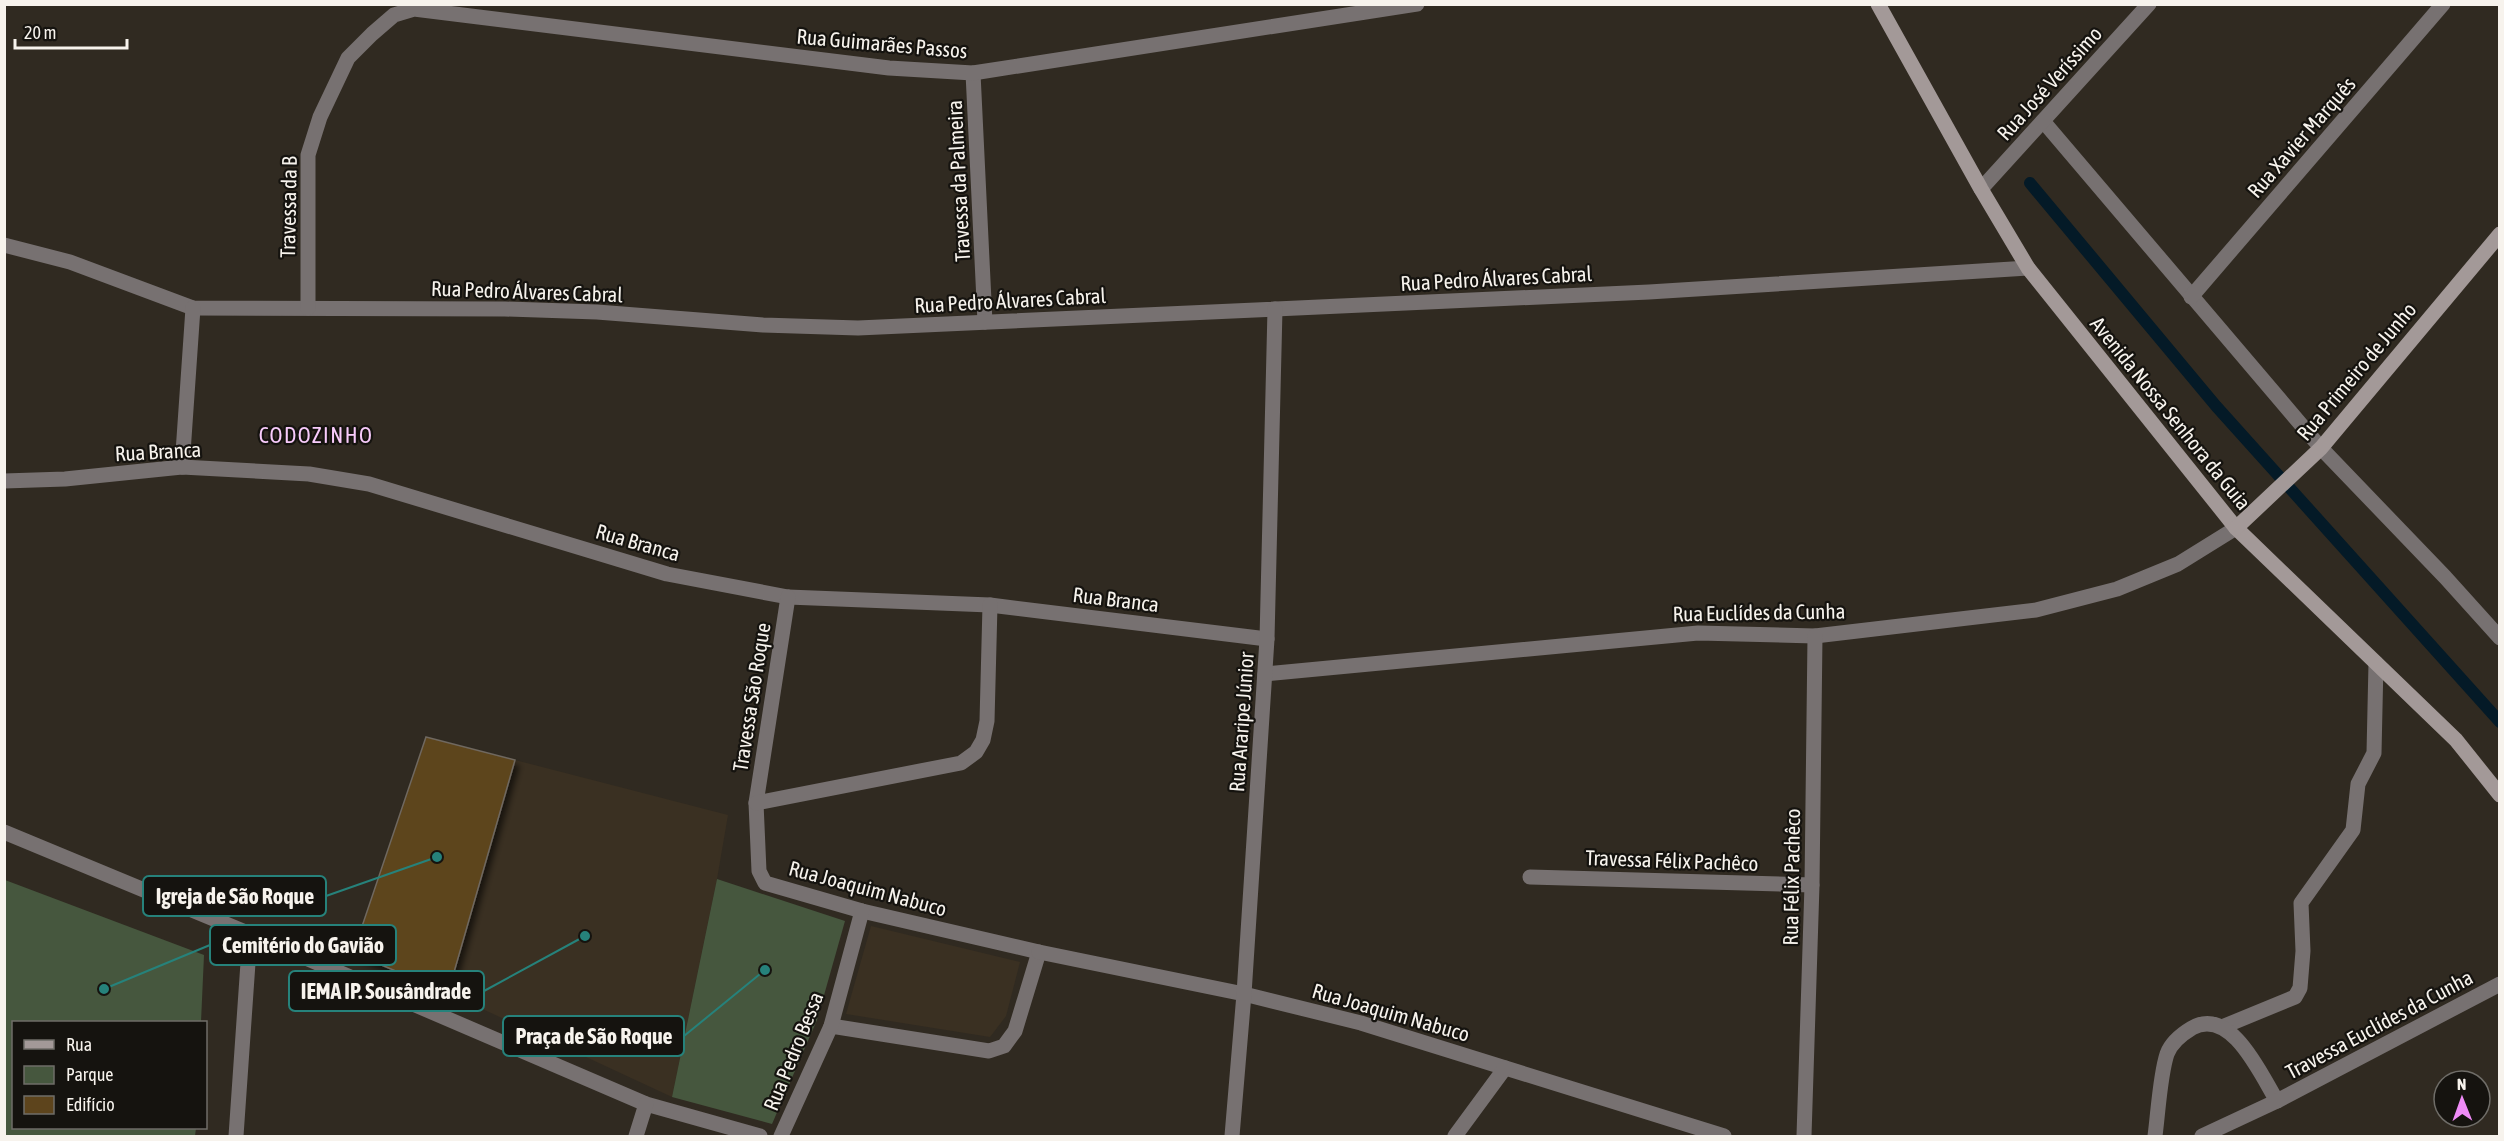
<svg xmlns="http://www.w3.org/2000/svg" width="2504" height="1141" font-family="'Asap Condensed',sans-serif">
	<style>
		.built { fill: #3a3022 }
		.green { fill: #46573e }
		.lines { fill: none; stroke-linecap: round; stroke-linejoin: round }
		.stream { stroke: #041a27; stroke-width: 12 }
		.building { fill: #5d441c; stroke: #6f685f; stroke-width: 1.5; filter: url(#shadow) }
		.lane { stroke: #777171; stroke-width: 15 }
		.street { stroke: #777171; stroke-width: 15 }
		.secondary { stroke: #a39998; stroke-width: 15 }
		.labels { text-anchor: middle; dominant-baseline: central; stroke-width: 4.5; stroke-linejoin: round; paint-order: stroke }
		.street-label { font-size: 21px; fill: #f7f3ed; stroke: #15130f }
		.neighbourhood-label { font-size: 22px; letter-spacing: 1.5px; fill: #f8cbfb; stroke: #15130f }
		.leader { fill: none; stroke: #26827b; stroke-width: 2 }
		.callout-dot { fill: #26827b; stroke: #15130f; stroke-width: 2 }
		.callout { fill: #15130f; stroke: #26827b; stroke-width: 2 }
		.callout-label { font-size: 22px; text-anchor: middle; font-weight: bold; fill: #f7f3ed }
	</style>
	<defs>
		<filter id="shadow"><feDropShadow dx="3.5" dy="6" stdDeviation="3" flood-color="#0009"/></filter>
	</defs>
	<rect width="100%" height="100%" fill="#302a21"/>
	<g class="built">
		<path d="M515,760l213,55 -11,64 -45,218 -224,-104z"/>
		<path d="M871,926l149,36 -14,54 -16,21 -144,-23z"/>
	</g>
	<g class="green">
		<path d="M717,879l128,42 -28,99 -45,104 -100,-27z"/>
		<path d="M5,880l199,75 -3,67h-187v106h182l-1,8h-190z"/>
	</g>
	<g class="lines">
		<path class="stream" d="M2030,183l186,223 284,316"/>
	</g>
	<path class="building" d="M426,737l89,23 -67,233 -95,-40z"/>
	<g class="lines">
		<path class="lane" d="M2222,1027l73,-30 5,-9 3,-37 -2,-48 52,-73 5,-46 16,-31 2,-90"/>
		<g class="street">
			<path d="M973,73l12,249"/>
			<path d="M2043,121l278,327 124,129 55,61"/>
			<path d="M1981,189l168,-185"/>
			<path d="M4,245l66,17 123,46 312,1 92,3 166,13 95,3 791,-36 379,-24"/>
			<path d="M2191,297l252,-293"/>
			<path d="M308,308v-153l12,-38 28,-59 24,-24 22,-19 20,-6 475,59 84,5 444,-69"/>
			<path d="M182,467l11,-159"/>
			<path d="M4,481l61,-2 117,-12 127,7 60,10 298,90 121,23 202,8 277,34"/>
			<path d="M788,597l-32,206 3,68 6,12 97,28 177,41 -24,79 -11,15 -15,5 -158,-25"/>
			<path d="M1265,674l433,-41 117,3 221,-26 81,-21 61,-25 58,-36"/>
			<path d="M756,803l205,-40 15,-11 7,-12 4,-19 3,-116"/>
			<path d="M4,832l246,102 396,170 114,32"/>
			<path d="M1530,877l282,8"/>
			<path d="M1039,952l205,42 117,29 363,113"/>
			<path d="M236,1136l14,-202"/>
			<path d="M636,1136l10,-32"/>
			<path d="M781,1136l50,-110 31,-115"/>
			<path d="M1232,1136l12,-142 23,-355 8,-330"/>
			<path d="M1455,1136l50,-68"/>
			<path d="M1804,1136l8,-251 3,-249"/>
			<path d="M2155,1136c3,-22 5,-61 12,-82 4,-11 15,-20 25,-26 39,-22 69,47 85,73"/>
			<path d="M2202,1136l75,-35 223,-117"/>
		</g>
		<g class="secondary">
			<path d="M1878,4l103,185 47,79 208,260 220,212 44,55"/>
			<path d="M2236,528l85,-80 179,-214"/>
		</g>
	</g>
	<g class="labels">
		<g class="street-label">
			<text transform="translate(882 43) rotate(5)">Rua Guimarães Passos</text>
			<text transform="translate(2049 83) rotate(-48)">Rua José Veríssimo</text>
			<text transform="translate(2301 137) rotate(-49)">Rua Xavier Marquês</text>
			<text transform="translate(958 181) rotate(-93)">Travessa da Palmeira</text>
			<text transform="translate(288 207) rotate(-89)">Travessa da B</text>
			<text transform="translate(1496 278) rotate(-3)">Rua Pedro Álvares Cabral</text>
			<text transform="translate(527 291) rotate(2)">Rua Pedro Álvares Cabral</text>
			<text transform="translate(1010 300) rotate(-3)">Rua Pedro Álvares Cabral</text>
			<text transform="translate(2356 371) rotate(-50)">Rua Primeiro de Junho</text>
			<text transform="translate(2171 413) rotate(51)">Avenida Nossa Senhora da Guia</text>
			<text transform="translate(158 451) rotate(-3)">Rua Branca</text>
			<text transform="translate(638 542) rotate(16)">Rua Branca</text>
			<text transform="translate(1116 599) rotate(7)">Rua Branca</text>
			<text transform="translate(1759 612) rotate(-1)">Rua Euclídes da Cunha</text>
			<text transform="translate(751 697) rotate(-81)">Travessa São Roque</text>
			<text transform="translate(1241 722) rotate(-86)">Rua Araripe Júnior</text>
			<text transform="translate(1672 860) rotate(2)">Travessa Félix Pachêco</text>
			<text transform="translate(1791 877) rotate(-89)">Rua Félix Pachêco</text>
			<text transform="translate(868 888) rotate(15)">Rua Joaquim Nabuco</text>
			<text transform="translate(1391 1012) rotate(16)">Rua Joaquim Nabuco</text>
			<text transform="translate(2379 1024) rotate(-28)">Travessa Euclídes da Cunha</text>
			<text transform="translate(793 1051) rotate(-68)">Rua Pedro Bessa</text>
		</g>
		<g class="neighbourhood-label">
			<text x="316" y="435">CODOZINHO</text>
		</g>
	</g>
	<path class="leader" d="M437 857L326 896M104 989L210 945M585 936L484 991M765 970L684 1036"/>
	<g class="callout-dot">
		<circle cx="437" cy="857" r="6"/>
		<circle cx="104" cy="989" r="6"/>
		<circle cx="585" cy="936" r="6"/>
		<circle cx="765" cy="970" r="6"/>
	</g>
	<g class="callout">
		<rect x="143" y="876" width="183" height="40" rx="6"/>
		<rect x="210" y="925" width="186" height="40" rx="6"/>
		<rect x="289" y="971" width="195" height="40" rx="6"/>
		<rect x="503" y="1016" width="181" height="40" rx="6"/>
	</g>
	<g class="callout-label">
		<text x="235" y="904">Igreja de São Roque</text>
		<text x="303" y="953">Cemitério do Gavião</text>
		<text x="386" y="999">IEMA IP. Sousândrade</text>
		<text x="594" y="1044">Praça de São Roque</text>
	</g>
	<rect width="2504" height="1141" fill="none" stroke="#f7f3ed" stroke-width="12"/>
	<rect x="12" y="1021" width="195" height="108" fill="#15130f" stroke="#6f6d68" stroke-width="1.5"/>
	<rect x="24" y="1040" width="30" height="9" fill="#a39998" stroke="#6f6d68" stroke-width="1.5"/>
	<text x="66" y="1051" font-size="18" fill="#f7f3ed">Rua</text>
	<rect x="24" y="1066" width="30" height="18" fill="#46573e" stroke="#6f6d68" stroke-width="1.5"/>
	<text x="66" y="1081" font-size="18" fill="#f7f3ed">Parque</text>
	<rect x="24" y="1096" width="30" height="18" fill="#5d441c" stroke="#6f6d68" stroke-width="1.5"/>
	<text x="66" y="1111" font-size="18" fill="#f7f3ed">Edifício</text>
	<g transform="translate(2462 1099) rotate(359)"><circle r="28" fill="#15130f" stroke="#6f6d68" stroke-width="1.5"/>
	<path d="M0-4.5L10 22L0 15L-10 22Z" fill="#ef8bf7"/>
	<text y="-9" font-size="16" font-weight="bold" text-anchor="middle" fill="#f7f3ed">N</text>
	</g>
	<path d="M15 39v9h112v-9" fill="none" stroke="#f7f3ed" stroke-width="3"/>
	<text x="24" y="39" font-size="18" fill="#f7f3ed" stroke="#15130f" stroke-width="4.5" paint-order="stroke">20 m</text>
</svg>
